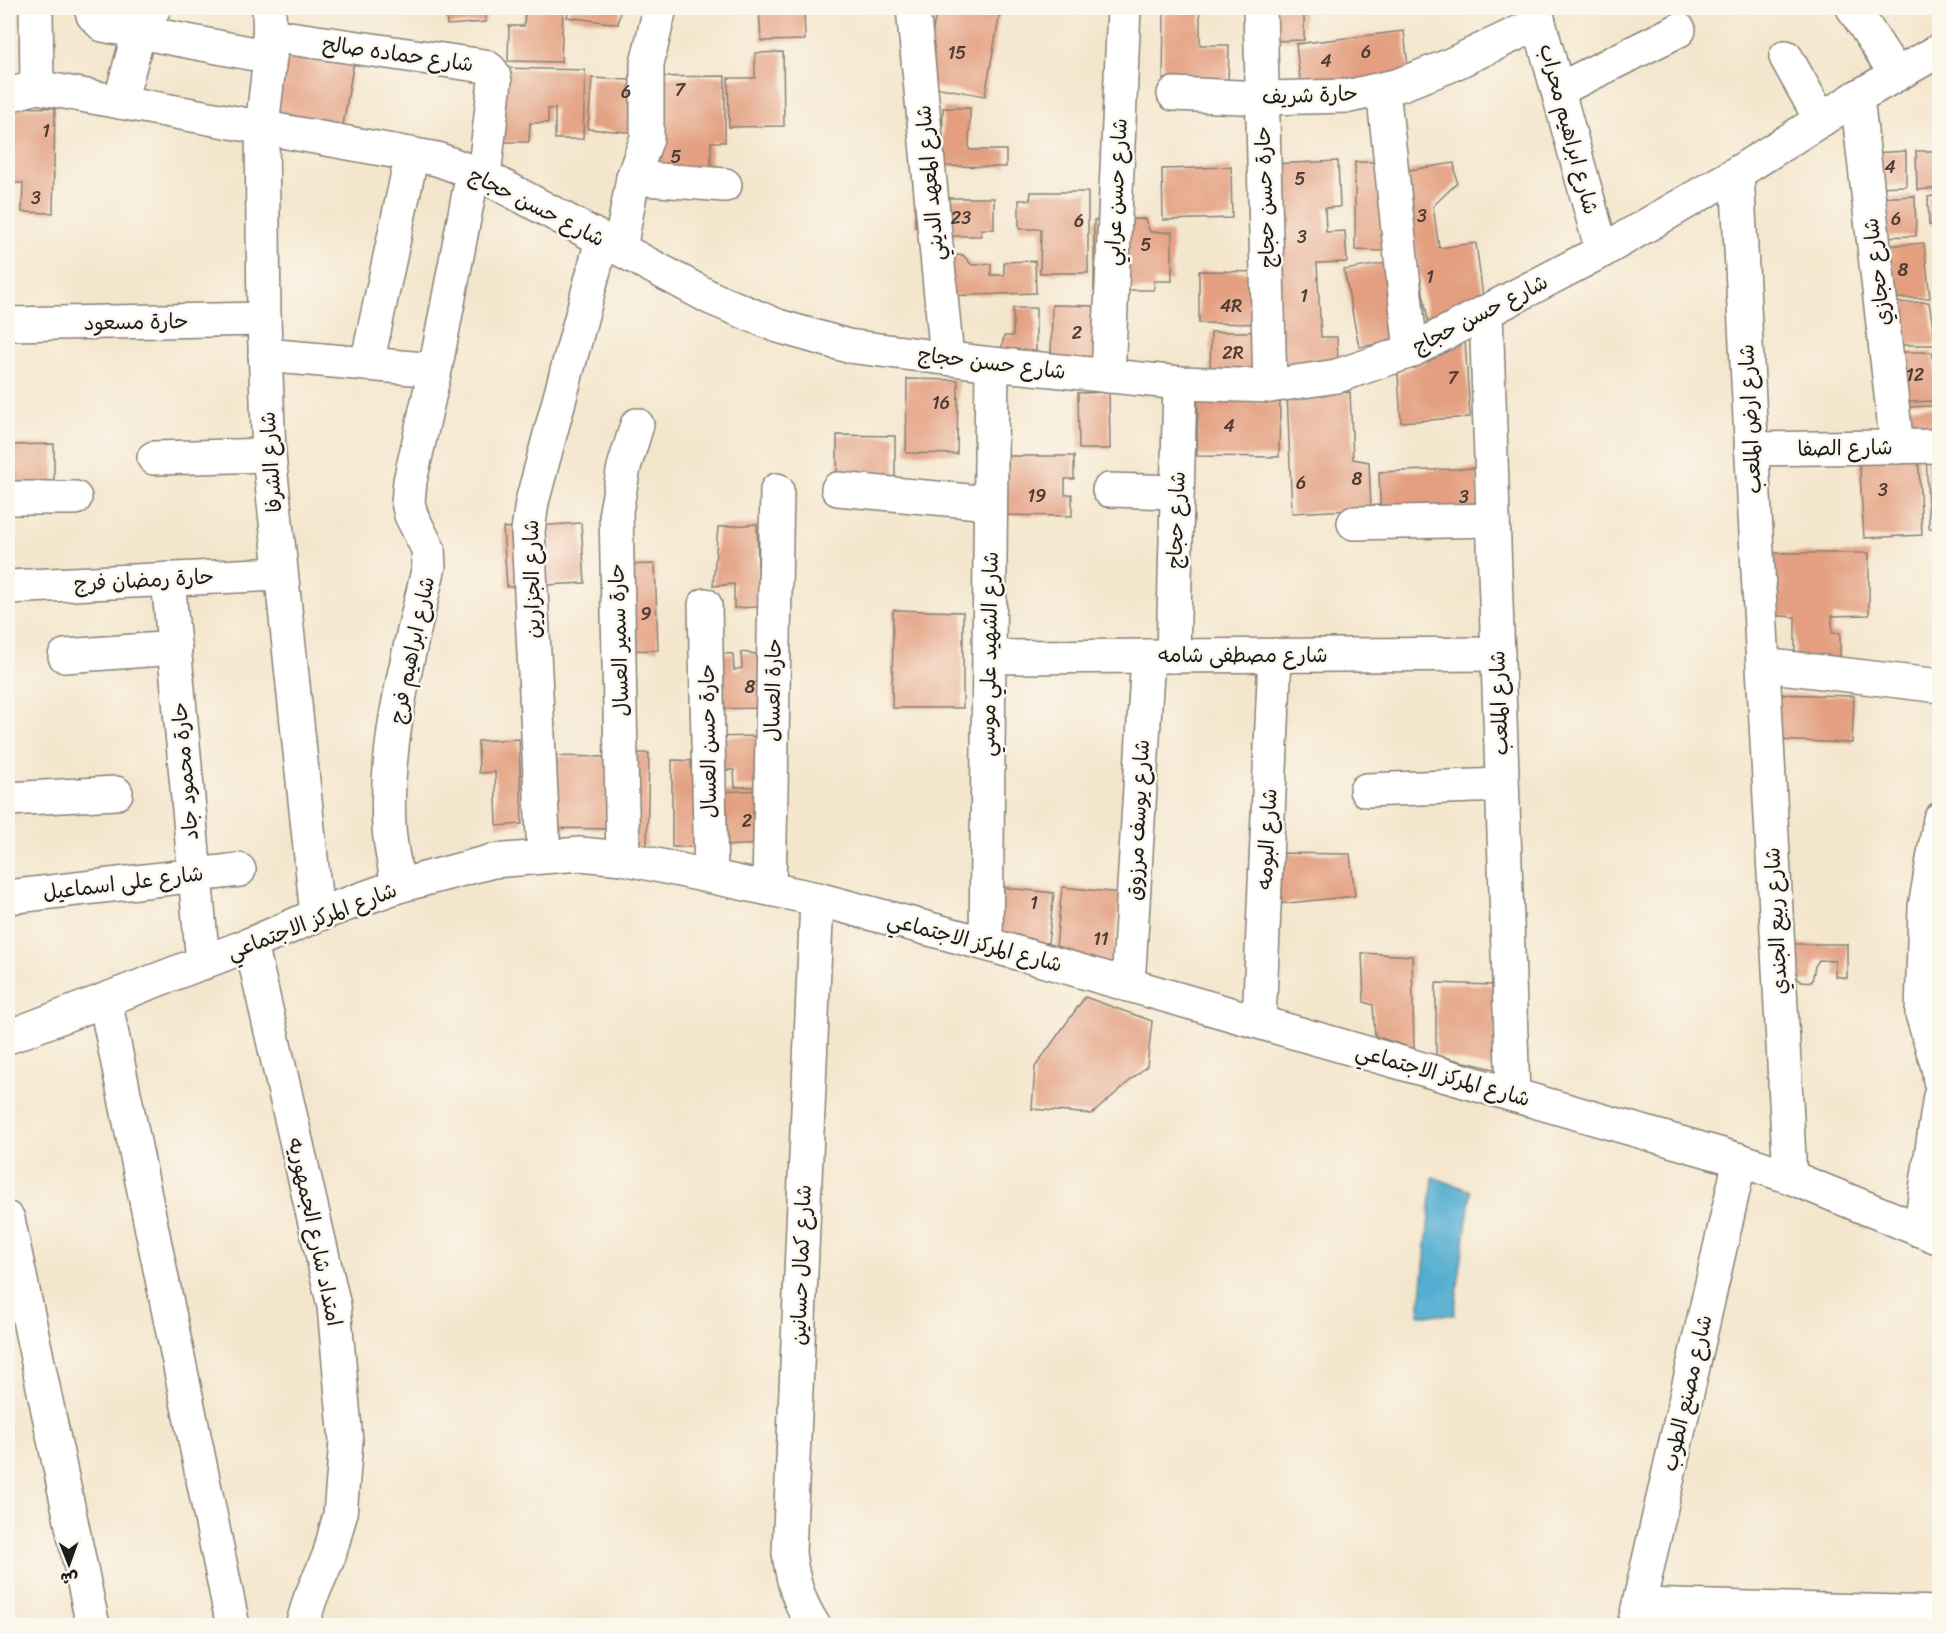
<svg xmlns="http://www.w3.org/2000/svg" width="1947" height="1633" font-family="Sriracha,'Playpen Sans Arabic',sans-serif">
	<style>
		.water { fill: #53add1; stroke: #386476; stroke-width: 1.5 }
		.building { fill: #e39f80 }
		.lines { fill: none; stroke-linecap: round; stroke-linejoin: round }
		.minor-casing { stroke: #888174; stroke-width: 36 }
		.minor { stroke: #fff; stroke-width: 33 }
		.labels { text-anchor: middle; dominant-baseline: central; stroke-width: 5; stroke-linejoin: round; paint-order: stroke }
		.number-label { font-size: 18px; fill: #4e3d35 }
		.street-label { font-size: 21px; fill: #1c1c1c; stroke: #fbf7ec }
	</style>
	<rect width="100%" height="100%" fill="#fbf7ec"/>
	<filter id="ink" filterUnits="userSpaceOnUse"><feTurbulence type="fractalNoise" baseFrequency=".0167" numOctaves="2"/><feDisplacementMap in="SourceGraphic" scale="12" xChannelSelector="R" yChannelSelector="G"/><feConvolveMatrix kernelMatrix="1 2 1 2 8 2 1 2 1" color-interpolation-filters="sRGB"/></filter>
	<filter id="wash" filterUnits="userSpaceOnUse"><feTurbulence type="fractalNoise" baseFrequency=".008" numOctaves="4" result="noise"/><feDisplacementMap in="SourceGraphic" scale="24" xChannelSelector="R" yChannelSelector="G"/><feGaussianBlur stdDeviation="1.35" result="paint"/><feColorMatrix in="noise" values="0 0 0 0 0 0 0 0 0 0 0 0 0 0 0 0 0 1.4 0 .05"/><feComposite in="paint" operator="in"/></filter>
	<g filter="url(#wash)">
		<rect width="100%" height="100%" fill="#f4e6cd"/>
		<path class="water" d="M1433,1177l38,14 -17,124h-35z"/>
		<g id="blocks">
			<g class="building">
				<path d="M446,8h39l1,14 -39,3z"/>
				<path d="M525,8h38l-2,54 -53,-1 1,-35h15z"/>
				<path d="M569,8h52l-3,16 -51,-7z"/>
				<path d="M759,8h45l1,32 -44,1z"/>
				<path d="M937,8h64l-16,88 -62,-11z"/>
				<path d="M1164,8h36v37h29l-1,41 -65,-1z"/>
				<path d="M1270,8h34v32l-33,1z"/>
				<path d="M1404,31l5,44 -108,13 -5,-44z"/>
				<path d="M278,45l78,5 -14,81 -71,-5z"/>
				<path d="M783,52l1,74 -55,1 -1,-49h27v-25z"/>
				<path d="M502,68l83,2 -2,69h-28v-31l-7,1v14h-18l-1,19h-29z"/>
				<path d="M725,76v66h-14v34l-59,1 -1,-100z"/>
				<path d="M592,78l53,3 -5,52 -52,-4z"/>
				<path d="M9,107l46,1 -2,105 -31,-1 1,-29h-15z"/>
				<path d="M943,108h27l-1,42h37v17l-64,-1z"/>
				<path d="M1906,151v35l-34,1 1,-34z"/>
				<path d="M1916,151h24v37l-23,2z"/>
				<path d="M1338,161l2,46 -15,1 1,24 19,-1 2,31 -30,1 4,74h16l1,26 -56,4 -10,-203z"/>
				<path d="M1355,162h28v89l-28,-1z"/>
				<path d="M1454,163l3,20 -24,23 6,42 37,-5 7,54 -54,29 -24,-135 4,-21z"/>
				<path d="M1231,167l1,51 -69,2 -1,-51z"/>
				<path d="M1031,192h57v81h-48l1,-44h-22v-29h11z"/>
				<path d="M1940,195v30h-11l-1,-28z"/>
				<path d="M1915,196l1,40 -39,1 -2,-39z"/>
				<path d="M915,198h79v31h-13v7h-40l1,-8 -27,-1z"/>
				<path d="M1145,219l5,13h22v49h-18v9h-60v-70z"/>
				<path d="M1924,243l6,55h-39l-6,-52z"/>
				<path d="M963,255l9,10 19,-1v11h13v-13l31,-1 1,32 -91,3 -2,-40z"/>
				<path d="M1386,263l14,77 -41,7 -15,-77z"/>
				<path d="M1199,271l66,1v52l-66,-1z"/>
				<path d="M1929,302l7,43h-41l-6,-42z"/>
				<path d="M1052,305l46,1 -1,57h-46z"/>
				<path d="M1013,308h23v52l-35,-9 3,-15h9z"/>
				<path d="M1211,332h49v42l-50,-1z"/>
				<path d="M1465,341l5,76 -69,5 -3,-48z"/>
				<path d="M1898,352h34l8,49 -38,1z"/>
				<path d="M907,379l51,1 -1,74 -51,-1z"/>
				<path d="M1198,391l50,11h32l-1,55 -82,-1z"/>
				<path d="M1109,392l1,57h-31l-1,-56z"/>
				<path d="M1350,392l3,67 16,3 2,47 -79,4 -5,-119z"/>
				<path d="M1938,406l2,33 -34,2 -3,-34z"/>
				<path d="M837,435l58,1v47l-58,-1z"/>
				<path d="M54,444v43l-46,6v-48z"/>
				<path d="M1926,452h14v76h-11z"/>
				<path d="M1918,453l4,82 -58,3 -5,-80z"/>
				<path d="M992,456h82v23h-9v16l7,-1v22l-80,-1z"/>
				<path d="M1477,468l2,45 -98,5 -2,-46z"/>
				<path d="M581,523l4,60 -78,4 -4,-59z"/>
				<path d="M757,524l2,83 -25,1v-24l-21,2 5,-59z"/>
				<path d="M1768,553h101v62l-37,1v17h8v30l-45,1v-47l-27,-2z"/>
				<path d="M655,564l3,86 -38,1 -3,-86z"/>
				<path d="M893,610l70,2v96h-71z"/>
				<path d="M741,652l22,3v53l-52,1 2,-56 20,1 1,16 8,-2z"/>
				<path d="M1772,694l82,2 -2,47 -82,-3z"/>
				<path d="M758,736v51h-23l-1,-17h-11l-13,-33z"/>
				<path d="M519,739l3,85 -25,2 -2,-54 -16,1 -1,-32z"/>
				<path d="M626,753h23l-2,93h-23z"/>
				<path d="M544,756l69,1 -1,72 -69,-1z"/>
				<path d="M672,760l24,1 -1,86h-23z"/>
				<path d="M763,790l3,54 -45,2 -3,-54z"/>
				<path d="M1273,853l77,1 5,42 -76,8z"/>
				<path d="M998,887l56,6 -6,50 -56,-6z"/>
				<path d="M1062,887l58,6 -7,70 -58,-6z"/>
				<path d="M1792,944h55v34l-12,-2v-15l-16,-1 -4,6 -3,16 -11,-1 -9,-6z"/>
				<path d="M1362,953l50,3 2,93 -39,-13 -2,-31 -9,-3z"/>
				<path d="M1436,983l56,2 6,85 -62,-15z"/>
				<path d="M1085,997l67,24 -5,45 -55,48 -60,-5 3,-42z"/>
			</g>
		</g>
	</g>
	<g filter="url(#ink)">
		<use href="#blocks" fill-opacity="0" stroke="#888174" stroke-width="1.5"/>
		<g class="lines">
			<defs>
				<g id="minor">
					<path d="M36,8l1,79"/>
					<path d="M91,8l2,7 10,10 167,32"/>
					<path d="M269,8l1,49 -8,70 2,192 5,136 48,460"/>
					<path d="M913,8l34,350"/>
					<path d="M1260,8l10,378"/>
					<path d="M1535,8l67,243"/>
					<path d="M1853,8l43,66"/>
					<path d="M269,35l215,31c7,3 10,8 11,15l-11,95"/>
					<path d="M1786,57l35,63"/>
					<path d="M1383,89l28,262"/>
					<path d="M1558,90l121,-60"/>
					<path d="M1174,94l88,4 88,-2 49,-11 47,-18 93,-44"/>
					<path d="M8,95l29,-8 400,72 47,17 227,122 67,28 70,20 144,18 188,19 90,3 67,-10 74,-25 191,-100 135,-78 120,-76 83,-47"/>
					<path d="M1857,97l40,350"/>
					<path d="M120,102l19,-70 15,-24"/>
					<path d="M1737,173l53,1004"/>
					<path d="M633,178l92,7"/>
					<path d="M620,249l13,-71 14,-40v-74l13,-56"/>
					<path d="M1486,312l27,783"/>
					<path d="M8,324l256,-5"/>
					<path d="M265,355l170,15"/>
					<path d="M367,364l45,-210"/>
					<path d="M1108,376l16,-368"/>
					<path d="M1751,449l189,-3"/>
					<path d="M154,458l115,-3"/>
					<path d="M838,489l152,14"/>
					<path d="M1109,490l68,2"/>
					<path d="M8,498h67"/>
					<path d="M1354,523l139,-3"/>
					<path d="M168,579l35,384"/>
					<path d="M8,587l272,-13"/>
					<path d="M705,605l6,271"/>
					<path d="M65,656l110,-8"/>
					<path d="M1173,656l7,-273"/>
					<path d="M989,657l509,-3"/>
					<path d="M1763,665l177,21"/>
					<path d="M1366,790l136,-5"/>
					<path d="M8,799l108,-6"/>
					<path d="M1940,819l-15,88 -3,107 16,53 2,14"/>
					<path d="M544,856l-16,-325 4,-29 70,-262"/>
					<path d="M623,858l-7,-347 8,-44 13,-42"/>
					<path d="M398,886c-3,-20 -8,-40 -9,-59 -5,-89 21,-176 40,-261l-1,-17 -17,-34 -3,-13 2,-21 25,-111 38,-198"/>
					<path d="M769,889l8,-399"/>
					<path d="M8,897l231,-27"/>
					<path d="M251,944l83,362 12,135 -6,74 -11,41 -19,43 -8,27"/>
					<path d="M986,944l6,-580"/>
					<path d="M1128,985l20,-329"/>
					<path d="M105,1000l128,626"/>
					<path d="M1259,1022l16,-367"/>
					<path d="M8,1037l243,-93 66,-29 81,-29 95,-25 87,-7 43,4 194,41 169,45 754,216 50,17 150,61"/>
					<path d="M8,1219l85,407"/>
					<path d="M1920,1230l20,-134"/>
					<path d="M1639,1605l301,8"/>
					<path d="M814,1626c-16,-25 -21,-44 -25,-73l28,-654"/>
					<path d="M1634,1626l106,-466"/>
				</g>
			</defs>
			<use href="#minor" class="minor-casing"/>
			<use href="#minor" class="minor"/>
		</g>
	</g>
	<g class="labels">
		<g class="number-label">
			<text x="1366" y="52">6</text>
			<text x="957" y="53">15</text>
			<text x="1326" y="61">4</text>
			<text x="680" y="90">7</text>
			<text x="626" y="92">6</text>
			<text x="46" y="131">1</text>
			<text x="676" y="157">5</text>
			<text x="1890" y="167">4</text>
			<text x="1300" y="179">5</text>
			<text x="36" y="198">3</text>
			<text x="1422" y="216">3</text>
			<text x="961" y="218">23</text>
			<text x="1896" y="219">6</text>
			<text x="1079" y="221">6</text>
			<text x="1302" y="237">3</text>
			<text x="1146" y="245">5</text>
			<text x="1903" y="270">8</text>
			<text x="1430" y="277">1</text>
			<text x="1304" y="296">1</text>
			<text x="1231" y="306">4R</text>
			<text x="1077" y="333">2</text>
			<text x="1233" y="353">2R</text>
			<text x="1915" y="375">12</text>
			<text x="1453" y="378">7</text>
			<text x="941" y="403">16</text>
			<text x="1229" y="426">4</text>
			<text x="1357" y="479">8</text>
			<text x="1301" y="483">6</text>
			<text x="1883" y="490">3</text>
			<text x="1037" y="496">19</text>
			<text x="1464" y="497">3</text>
			<text x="646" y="614">9</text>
			<text x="750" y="687">8</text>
			<text x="747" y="821">2</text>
			<text x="1034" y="903">1</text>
			<text x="1101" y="939">11</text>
		</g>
		<g class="street-label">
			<text transform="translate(398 54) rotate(8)">شارع حماده صالح</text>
			<text transform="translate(1310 95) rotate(-2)">حارة شريف</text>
			<text transform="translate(1569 129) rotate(75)">شارع ابراهيم محراب</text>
			<text transform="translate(930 183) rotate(-95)">شارع المعهد الديني</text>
			<text transform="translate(1116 192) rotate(-87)">شارع حسن عرابي</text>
			<text transform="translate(1265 197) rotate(-92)">حارة حسن حجاج</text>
			<text transform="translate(537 207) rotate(27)">شارع حسن حجاج</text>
			<text transform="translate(1877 272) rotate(-97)">شارع حجازي</text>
			<text transform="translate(1480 314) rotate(-27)">شارع حسن حجاج</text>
			<text transform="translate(136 322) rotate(-1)">حارة مسعود</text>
			<text transform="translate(992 363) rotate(7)">شارع حسن حجاج</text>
			<text transform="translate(1750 419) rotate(-93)">شارع ارض الملعب</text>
			<text transform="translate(1845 448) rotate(-1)">شارع الصفا</text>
			<text transform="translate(271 462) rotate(-94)">شارع الشرفا</text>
			<text transform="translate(1176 520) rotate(-88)">شارع حجاج</text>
			<text transform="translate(532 579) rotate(-91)">شارع الجزارين</text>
			<text transform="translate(144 580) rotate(-3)">حارة رمضان فرج</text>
			<text transform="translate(619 640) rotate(-92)">حارة سمير العسال</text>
			<text transform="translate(412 650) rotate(-78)">شارع ابراهيم فرج</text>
			<text transform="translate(989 654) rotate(-89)">شارع الشهيد علي موسي</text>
			<text x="1243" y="655">شارع مصطفى شامه</text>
			<text transform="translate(773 690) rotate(-89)">حارة العسال</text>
			<text transform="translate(1499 703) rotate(-92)">شارع الملعب</text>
			<text transform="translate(708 741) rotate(-91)">حارة حسن العسال</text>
			<text transform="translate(185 771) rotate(-95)">حارة محمود جاد</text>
			<text transform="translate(1138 820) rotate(-87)">شارع يوسف مرزوق</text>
			<text transform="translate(1267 839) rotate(-87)">شارع البومه</text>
			<text transform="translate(123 883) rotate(-7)">شارع على اسماعيل</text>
			<text transform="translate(312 921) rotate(-21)">شارع المركز الاجتماعي</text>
			<text transform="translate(1776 921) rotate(-93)">شارع ربيع الجندي</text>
			<text transform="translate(975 942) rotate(15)">شارع المركز الاجتماعي</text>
			<text transform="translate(1443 1075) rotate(16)">شارع المركز الاجتماعي</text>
			<text transform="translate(315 1232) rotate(78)">امتداد شارع الجمهوريه</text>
			<text transform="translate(801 1265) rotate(-88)">شارع كمال حسانين</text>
			<text transform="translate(1687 1393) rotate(-77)">شارع مصنع الطوب</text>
		</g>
	</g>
	<rect width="1947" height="1633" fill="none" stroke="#fbf7ec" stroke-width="30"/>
	<g transform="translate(69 1564) rotate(179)" stroke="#fbf7ec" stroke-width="4.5" paint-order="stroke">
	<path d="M0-4.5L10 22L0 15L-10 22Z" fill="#1c1c1c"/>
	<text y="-9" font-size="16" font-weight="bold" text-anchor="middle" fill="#1c1c1c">ش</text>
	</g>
</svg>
